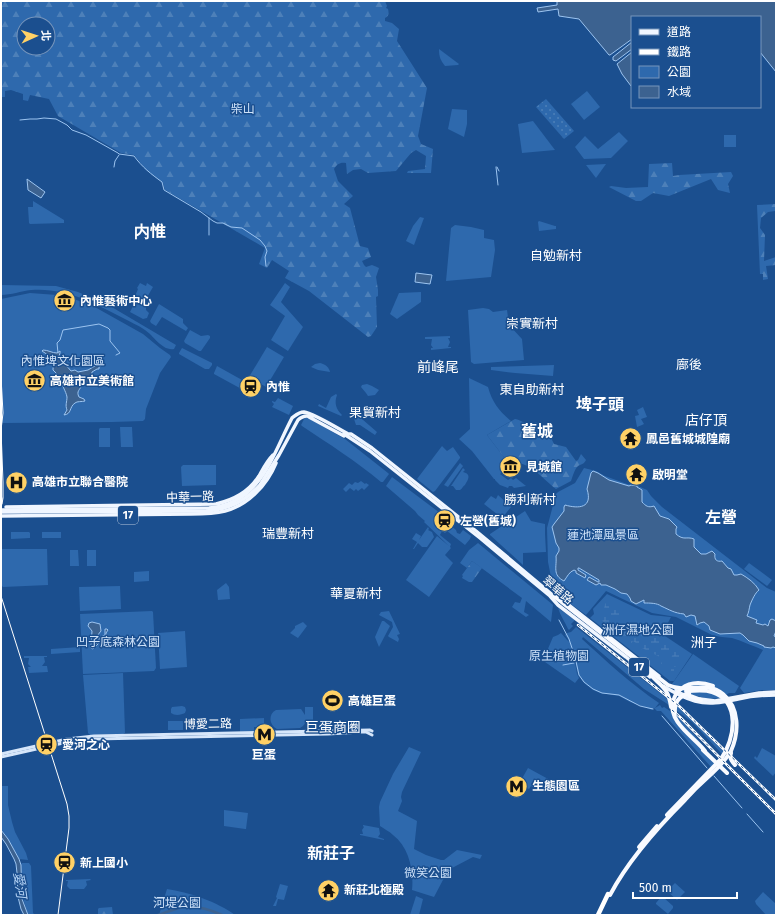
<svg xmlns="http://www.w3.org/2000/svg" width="777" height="916" font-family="'Fira Sans','Noto Sans TC',sans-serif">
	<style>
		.green { fill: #2e69ad }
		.forest { fill: url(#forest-firs); fill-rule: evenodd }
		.wetland { fill: url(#wetland-marsh) }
		.garden { fill: url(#garden-dots) }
		.water { fill: #3c6290; stroke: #9cc4f0 }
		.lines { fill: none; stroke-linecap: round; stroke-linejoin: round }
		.stream { stroke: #9cc4f0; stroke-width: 1 }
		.river { stroke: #3c6290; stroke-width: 2.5 }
		.secondary { stroke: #d6e6fa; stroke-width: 3 }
		.primary { stroke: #f0f6ff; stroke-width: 3.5 }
		.trunk { stroke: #f8faff; stroke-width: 4 }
		.motorway { stroke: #fff; stroke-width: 4.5 }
		.tram { stroke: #fff; stroke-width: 1 }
		.rail-casing { stroke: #fff; stroke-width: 2.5 }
		.rail { stroke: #1b4f8f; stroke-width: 1; stroke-dasharray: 3; stroke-linecap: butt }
		.labels { text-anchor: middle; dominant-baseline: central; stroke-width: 3; stroke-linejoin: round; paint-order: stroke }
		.shield { fill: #1b4f8f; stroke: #bbcadd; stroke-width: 1 }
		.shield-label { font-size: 11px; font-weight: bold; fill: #fff }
		.park-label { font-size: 12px; fill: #cfe3fa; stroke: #1b4f8f }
		.poi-label { font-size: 12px; font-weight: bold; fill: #fff; stroke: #1b4f8f; text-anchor: start }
		.street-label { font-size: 12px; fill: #fff; stroke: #1b4f8f }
		.neighbourhood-label { font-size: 13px; fill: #fff; stroke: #1b4f8f }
		.water-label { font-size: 13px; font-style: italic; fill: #b5d3f5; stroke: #1b4f8f }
		.quarter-label { font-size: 14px; fill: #fff; stroke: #1b4f8f }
		.district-label { font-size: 16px; font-weight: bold; fill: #fff; stroke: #1b4f8f }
	</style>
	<defs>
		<pattern id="forest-firs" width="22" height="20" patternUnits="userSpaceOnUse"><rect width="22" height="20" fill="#2e69ad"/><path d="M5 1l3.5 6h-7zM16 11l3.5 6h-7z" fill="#4d80b9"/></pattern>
		<pattern id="wetland-marsh" width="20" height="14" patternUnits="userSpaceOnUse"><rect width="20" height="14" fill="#2e69ad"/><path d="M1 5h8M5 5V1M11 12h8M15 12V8" fill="none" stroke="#4d80b9"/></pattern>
		<pattern id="garden-dots" width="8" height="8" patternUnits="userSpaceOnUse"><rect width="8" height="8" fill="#2e69ad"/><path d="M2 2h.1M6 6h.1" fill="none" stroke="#4d80b9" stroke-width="1.8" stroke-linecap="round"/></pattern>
	</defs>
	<rect width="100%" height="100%" fill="#1b4f8f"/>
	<g class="green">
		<path d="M439,49l20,15 -1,1 -13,1c-5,-6 -6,-10 -6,-17z"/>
		<path d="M587,91l13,16 -16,13 -13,-16z"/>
		<path d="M452,109l15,1v14l-3,13 -16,-8z"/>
		<path d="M533,121l22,29 -33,3 -4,-29z"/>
		<path d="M619,132l9,9 -17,17 -27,1 -9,-12 10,-11 13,13z"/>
		<rect x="724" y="135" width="12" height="12"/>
		<path d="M606,164l-10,14 -10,-13z"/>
		<path d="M33,201l31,19v3l-34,1 -1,-1 -1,-16h5z"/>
		<path d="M420,217l4,1 -10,27 -8,-4 7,-15z"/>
		<path d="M539,221l16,5h1v3l-17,2 -1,-9z"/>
		<path d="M455,225l16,2 13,3v8l10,2 1,10 -4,27 -45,4 5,-53z"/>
		<path d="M140,283l6,3 1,-3 6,4 -7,12v11l3,3 -2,5 -4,1 -13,-7 5,-10 -2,-1 5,-12 -1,-1z"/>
		<path d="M285,283l5,4 -9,15 22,25 -15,24 -17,-11 14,-24 -15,-11z"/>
		<path d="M1,285l55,1 22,6 32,14 66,39 -2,4c-12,2 -20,-13 -29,-19 -7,-5 -15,-8 -22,-12 -28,-15 -59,-31 -92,-28 -10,1 -20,5 -30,5z"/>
		<path d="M421,292v10l-24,17 -7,-5 9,-21z"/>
		<path d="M30,293l27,2 14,3 22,8 50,28 17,14 10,7 1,2 -11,16 -14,36 -1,10 -2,2 -31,1 -109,1 -2,-1v-123z"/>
		<path d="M159,304l24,15v4l5,5 -2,3 -24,-14 -6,9 -5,-3 -1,-2z"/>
		<path d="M483,308l6,1 4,3 14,-2 2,15 13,14 2,21 -50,4 -3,-2 -3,-52z"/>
		<path d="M190,330l11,6 7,-1 2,1v2l-9,13h-2l-14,-8 -1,-2z"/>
		<path d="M450,336v2h-2l2,4 -2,5h3v1l-20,2v-2h2l-2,-3 1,-6h-7v-2z"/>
		<path d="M267,347l17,10 -18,30 -17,-10z"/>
		<path d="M182,348l30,15v2l-3,4h-4l-26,-15v-1z"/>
		<path d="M320,363c5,1 9,4 10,9l-12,-2 -7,-3 4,-3z"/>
		<path d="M554,365l-1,11 -38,-3 -24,-3v-3z"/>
		<path d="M217,366l34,19 -4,7 -33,-18v-1z"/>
		<path d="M469,378l19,9c4,15 11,24 23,34l-24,14 23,30 -10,9 8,6 3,-2 2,2 3,-2 10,8 -12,2 -2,-2h-3l-1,2 -8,-3 -5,-5v-1h-1l-22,-28 -13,-12 11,-10z"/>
		<path d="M367,384l5,2 7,4 -4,5 -7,1 -2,-3 -5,-6 1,-2z"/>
		<path d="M336,394l1,1c-3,8 -1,14 5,20l-1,1 -23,-10 1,-2 7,4 5,-11z"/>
		<path d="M278,398l15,8 -4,9 -17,-8 2,-3 -2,-2v-1l3,1z"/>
		<path d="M643,407l4,10 -6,2 3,5 -2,1 -5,2 -2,-11 4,-1 -2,-5z"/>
		<path d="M362,415h1l-1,4 15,13 -2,3 -15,-10h-4l-2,-6 6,-2z"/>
		<path d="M306,417l39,22 43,34 1,1 -6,8h-2c-25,-21 -52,-38 -79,-56l-1,-1 3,-6z"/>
		<path d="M120,427h12l1,20h-12z"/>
		<path d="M100,428h10v19h-11v-18z"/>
		<path d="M442,446l5,5 6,-4 7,10v1l-25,33 -2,1 -16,-13z"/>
		<path d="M460,463l3,3 -15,21 -4,-2z"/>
		<path d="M183,465h33v20l-34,1 -1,-19z"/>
		<path d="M463,468l2,2 -2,2c9,2 5,8 2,13 -2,1 -3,4 -5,5 -1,0 -2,0 -4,0l-3,-4h-2z"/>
		<path d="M584,468l12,3 9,5 22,8 11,2 9,4 4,6 11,11 105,81 9,4v98h-14l-18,3 -4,-5 23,-38c-10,-4 -21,-9 -31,-12 -7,-1 -13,-1 -20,-3l-36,-18 -24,-4 -46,-22 -20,24 -30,-22 -3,-6 -5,-25 -1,-34 9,-34 2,-2 17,-9z"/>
		<path d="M392,477l48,36 -2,4 11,8 1,-2v2l6,5 1,3 3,1 3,-4 8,6 -1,3 -5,6 -18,-14 -2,2 -3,-2 -2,4 11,9 -1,3 1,1 -6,7 8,8 -24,34 -23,-17 31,-44 12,10 -25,-24 1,-1 -7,-6 -3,-4 -29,-25z"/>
		<path d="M361,481l4,3 1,-1 3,2 -5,5 -2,-2 -4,3 -2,-2 -2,2 -4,-3 -4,4 -3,-3 6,-6 3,2 3,-3 3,1z"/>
		<path d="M498,495l13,12 -9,11 -18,-14 7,-8 5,3z"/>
		<path d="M525,511l6,10 14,3v10l1,18 -23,1v12l-33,-30v-1z"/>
		<path d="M428,527l1,2 -1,1 4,2 2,5 -7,10h-5l-4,-4 -4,6h-1l4,-7 -5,-3 4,-6 5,3 -2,4z"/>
		<path d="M11,532h18l1,1v5l-19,1z"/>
		<rect x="42" y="532" width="19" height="6"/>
		<path d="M478,543l74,61 1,1 -2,17 -25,-21 -2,11 5,3 -3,2 -14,-10 3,-5 5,1 2,-5 -50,-37 -5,7 -7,-5 9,-13z"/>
		<path d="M1,549h46l1,36 -45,2 -2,-2z"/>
		<path d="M70,550h8l1,16h-9z"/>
		<rect x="87" y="550" width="9" height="16"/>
		<path d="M749,563l23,17 -4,5 -1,1 -23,-17z"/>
		<path d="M149,571v10l-15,1v-10z"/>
		<path d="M226,583l3,4 1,12 -12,1 -1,-10z"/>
		<path d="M120,586l1,23 -41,2 -1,-24z"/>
		<path d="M607,594l44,21 20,2 -9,17 30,20 -18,27h-4l-80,-63 4,-4 -1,-5z"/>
		<path d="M558,608l17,12 -4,4 2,2 -4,4 -1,-1c-3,-7 -8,-14 -10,-21z"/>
		<path d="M152,611l1,1 3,56 -2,3 -71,3 -3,-60z"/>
		<path d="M389,611l11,23 -3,1 2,4 -1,3 -9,-5 -1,-1 5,-9 -1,-5 -13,-7 2,-3z"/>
		<path d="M382,621h2l6,5 -11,21 -4,-10z"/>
		<path d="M303,622l4,4 -9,12 -8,-5 5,-5v-2z"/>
		<path d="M576,627l103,81 45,43 -2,3 -30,-32 -26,-19 -22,-14 -61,-52 -1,2c24,22 49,45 77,64l-4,5 5,-3 2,3 2,-1c19,11 39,38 52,56l-5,4 -50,-56h-4l-3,-3 -2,2 -22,-8 -11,-6 -19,-3 -7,-3 -9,-7 -6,-8 -4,-19 -3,-10 5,22 1,6 2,4 -4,5 -30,-21v-2l-1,-2 9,-21 5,-2 3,-2 8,9 -1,-3 -3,-4 2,-2 4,-1z"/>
		<path d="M185,631l2,36 -27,2 -2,-36z"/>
		<path d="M80,647v5l-29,2v-5z"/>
		<path d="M693,654l46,32 -4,7h-6l-8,5 -11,1 -23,-5 -15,-10z"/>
		<path d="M24,656h23v1h-3l1,5 -3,4h5l1,6 -19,1 -1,-6h3l-3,-3 1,-6h-5z"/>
		<path d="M123,673l2,60 -2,1 -33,1 -2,-2 -5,-58z"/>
		<path d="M182,706l3,1 1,3 -1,3c-4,2 -10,3 -14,0v-4l1,-2z"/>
		<path d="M305,707h8v16l-2,4h-5v-5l-3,4 -3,2 -23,1c-8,-4 -9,-15 -1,-19l25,-1 4,6z"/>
		<path d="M264,718v9h-10v4l-14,1v-13z"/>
		<rect x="168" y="721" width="15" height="9"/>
		<path d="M409,747l12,5 -19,40 -1,5 1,4 -4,10 19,10 -3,28 12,6 15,5h3l13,-10 25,5 -2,4 -7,-2 -21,11 -8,10 -10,19 -22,-7c2,-19 -3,-43 -19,-55 -4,-4 -9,-6 -13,-9l-1,-19 1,-5 13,-28z"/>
		<path d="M762,748l14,8v16l-3,4 -19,-18 1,-2 2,2z"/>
		<path d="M528,768l22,12 -6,11 -3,-2 -1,2 -9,-5 -2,3 -7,-4 -2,-3z"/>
		<path d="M1,786h7v19l4,17 3,10 11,21 2,7 -9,-1 -11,-20 -7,-9z"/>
		<path d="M224,810l24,3 -2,16h-1l-21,-3z"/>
		<path d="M363,825l16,3 1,6 -2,3 6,2v1l-24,-5v-1h3l-1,-4 2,-3 -1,-1z"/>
		<path d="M22,863h7l2,3 2,47 2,2h-7l-5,-17 -2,-34z"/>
		<path d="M90,879l1,1 -5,1 1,4 -3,4h-14l-3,-3 1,-5h-2v-1z"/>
		<path d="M675,883l10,9 -8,8 -9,-8v-2z"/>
		<path d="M280,884l8,2 -4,14 -6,-1 -2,7h-3l4,-8 -1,-1z"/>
		<path d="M167,889c21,3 51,13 68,26l-45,-1 -31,1z"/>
		<path d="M763,892l13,12v11h-10l-10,-11 -1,-3z"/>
		<path d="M416,896l7,3 -4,16h-9z"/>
		<path d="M661,897h2l10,9v2l-5,6 -12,-10v-1z"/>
	</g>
	<g class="forest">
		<path d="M1,1h384l2,5 -1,2 2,1c1,4 1,7 -3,9v3l7,2 7,6 -2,12 30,47 -9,48 3,8 12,5 -2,24h-24l1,-2 17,-2 1,-13 -10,-6 -5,3 -15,18 -28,2 -7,-4 -8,1 -6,4 -1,-11c-6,-1 -9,1 -12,6l4,12 15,15 -9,8 6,4 10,38 8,2 3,9 -9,4 2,4 2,2 6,-2 7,3 -3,9 2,13v6l-2,1 1,30 -6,9 -3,1 -59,-46 -24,-13 4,-7 -17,-11 -5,8 -8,-4 6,-16 -100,-58 -2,-7 -17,-13 -12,-15 -13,-2 -63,-37 -9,-17 -19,-4 -2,6 -5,-1v-6l-12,-4 -6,1v6h-4zM24,24h24v24h-24z"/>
		<path d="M672,163l1,13 6,-1 52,-3 2,4 -5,8 2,9 -12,-3 -7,-11 -42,17 -16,-3 -12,8h-5l-27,-14 2,-1 15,2 22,-1 1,-23z"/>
		<path d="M776,204v8l-1,-1 -7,1 -7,6 -1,10 5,7 -1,26 12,-4v8l-10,1 2,13 -5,1v-6h-3l-3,-69z"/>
		<path d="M515,419c6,1 11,5 17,7l4,-4 3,3 -1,8 7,3 8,-1 -1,5 2,4 12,3 10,14 2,-1 3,-6 5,6c-2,4 -4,4 -8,6 -4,4 -5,10 -7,15l-15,8c-12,-9 -24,-25 -39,-26l-2,2 -3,-1 -2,1 -23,-30z"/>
		<path d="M472,561l10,7 -10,14h-3l-7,-4 1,-2 -1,-1z"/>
		<path d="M112,907l1,8h-15v-6l1,-1z"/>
	</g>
	<g class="wetland">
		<path d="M607,602l4,3 12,5 1,4 -4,3 -2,6 3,2 6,-3 13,3 17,9 5,8h6l3,2c0,10 -6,10 -10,17l2,6h-2l-5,-5v-2l3,1 1,-4 -18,-9 -1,-3 -5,-2 -3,-2 -2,3c5,3 12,5 14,10l-1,1 -5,-3 -4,-5 -5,-1 -11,-12 -1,-9 -3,-2 -5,2 -1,3h-3l-1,-4 -5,-7c1,-5 5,-8 5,-13z"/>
		<path d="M675,649l6,3 1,2 -4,12 -5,1 1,2v2h-2l-5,3 -2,-4 3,-4 3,1c2,-3 2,-5 0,-8l1,-3z"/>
	</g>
	<path class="garden" d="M546,99l28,32 -10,8 -28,-32z"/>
	<g class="water">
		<path d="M557,1h219v71l-16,-20v-35h-128v22l-22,16h-1l-30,-36 -20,-3 -1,-7 -20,3 -1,-4 20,-3z"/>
		<path d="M632,42v7l-16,12 -3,-1v-3z"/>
		<path d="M632,52v33l-1,1 -9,-12 -5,-10z"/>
		<path d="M27,179l18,13 -4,6 -13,-8z"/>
		<path d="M416,273l16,2 -2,9 -15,-2z"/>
		<path d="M43,350c5,0 9,3 14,3l3,-2v2l-1,3 1,2 11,13 4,-1 3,2 10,-2 12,-7v-2l2,-1c0,4 0,6 -3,7v2h-2l-5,3 -1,11 -1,2 -5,-1 -3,1c-2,5 -6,6 -3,12l5,2 1,2c-3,1 -8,0 -10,2 -6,4 -3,11 -11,12l3,-5c-2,-5 0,-8 0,-13 -1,-6 -6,-12 -6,-19l-8,-8c1,-11 -2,-13 -11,-19z"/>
		<path d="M593,471l5,2 11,7 20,6 2,-1 6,1v1l5,3v12c4,4 6,6 12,4l6,10 9,3 8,8 -1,2v5c8,7 10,2 18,5v8l7,7h5l6,-3 3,3c-1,6 2,8 7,7l6,7 3,1 3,6h3l4,-1c7,4 14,9 18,16 -4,3 -7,10 -9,15 -1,4 -1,7 -3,11l10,4 -1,3 7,2 2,-1 3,2 2,-6 2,-1 4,2v10l-2,5 2,1v11l-3,-1 -2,1 -7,-1v-1l-7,-3 -8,-2 -6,-6 -3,-2 -20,1 -10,-4 -1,-4 -5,-4 -4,1 -3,2 -2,-9 -4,-1 -5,2 -2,-3c-10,-1 -14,-4 -23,-8 -4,-3 -11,-3 -17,-3v-3l-8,4 -5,-3 -1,-3 -3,-4 -6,-1 -6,-4 -9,-4h-5l-1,-2 -4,2 -9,-5 2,-3 9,5h1v-2l-20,-12h-1v2l8,5 -1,3 -9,-5v-2l-2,-1c-5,2 -7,7 -10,11 -12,-6 -7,-14 -8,-25l3,-5v-3l-3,-5 -4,-16 2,-3 10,-13v-4l1,-2c14,4 28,3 22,-16l4,-16z"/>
		<path d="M92,622l8,2 1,7c-4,4 -4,8 -8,10v6l4,-4 2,-5 6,-3v-6h2l1,1 -2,3v3l-6,3 -2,5 -5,5 -2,-1v-2l1,-15 -4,-5 1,-3z"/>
		<path d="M1,830l7,9 11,20 2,6 1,34 6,16h-4l-3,-6 -3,-12 -1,-24 -1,-9 -2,-5 -8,-15 -5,-7z"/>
	</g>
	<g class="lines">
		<g class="stream">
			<path d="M20,120l10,-1h7l7,-1 12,1 11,6 5,5 14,5 32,18 1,1 15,2c8,11 17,18 28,26l2,8 37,22 12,9 4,2h6l8,4 11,1 18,12 5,6 2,5 -2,6 1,9"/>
			<path d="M114,167l1,-6 4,-6"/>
			<path d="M496,167l2,18"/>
			<path d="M497,167l2,4"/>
			<path d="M209,235v-17"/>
			<path d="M58,353l-1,-10 3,-3 3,-10 36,-6 9,4 2,2v11l10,12 -4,2"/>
			<path d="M559,620l10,19 6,18 4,18 5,7 9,7 9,4 17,2 21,11 13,3"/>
			<path d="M563,665l11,-2"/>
			<path d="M662,716l45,52"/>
			<path d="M714,776l28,32"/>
			<path d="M747,814l16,18"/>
		</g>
		<path class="river" d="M158,915c9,-3 18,-7 27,-8 13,-1 26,3 37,8"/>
		<g class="secondary">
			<path d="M1,754l66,-15 27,-3 276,-6 2,1"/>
			<path d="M1,757l71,-16 23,-2 233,-5 33,-2h5l6,3"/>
		</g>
		<g class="primary">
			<path d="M309,417l35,19"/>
			<path d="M344,434l26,17 110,87 70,58 8,9 68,52 24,20"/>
			<path d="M6,507l210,-3c18,-4 33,-12 43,-28 4,-7 8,-15 14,-21"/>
			<path d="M1,510l208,-2c51,-4 63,-52 83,-90 4,-3 7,-6 12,-6 9,1 35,17 44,22h3l21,14 104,83 79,66 3,-1 2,2 99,78"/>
			<path d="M1,512l205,-1c23,-2 38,-9 54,-26l19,-30 19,-35c4,-4 9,-5 14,-3"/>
			<path d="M1,516l190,-2c11,0 23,0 34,-3 23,-6 42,-26 51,-48"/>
			<path d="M663,686c10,6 21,12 32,15 15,4 28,1 43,-2 13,-3 25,-4 38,-4"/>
			<path d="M676,690l3,3 13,5"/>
			<path d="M700,699l15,2 44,-8 17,-1"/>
		</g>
		<g class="trunk">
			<path d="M555,597l113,88c20,9 38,-5 55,9 17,14 16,39 8,57 -6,10 -15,19 -24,27 -8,7 -15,14 -22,22 -28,28 -56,59 -75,95"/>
			<path d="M648,672c13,15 20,14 23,35"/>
			<path d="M689,691v3l1,2 11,4"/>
			<path d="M675,713c-1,-11 4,-17 14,-20"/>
			<path d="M703,750l24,23"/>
			<path d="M705,751c-11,-14 -37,-29 -32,-49 1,-5 4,-10 8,-13 10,-8 21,-7 32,-3"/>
			<path d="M731,753c-2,6 1,8 4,12"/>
			<path d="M667,815l54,-56c14,-20 20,-58 -9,-67 -9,-3 -17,-1 -26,-1"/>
			<path d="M639,847l18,-21"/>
		</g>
		<path class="motorway" d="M598,915l10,-21"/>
		<g class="tram">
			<path d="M1,377l2,36 -2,17 2,52v16l-1,6"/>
			<path d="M1,514l1,-16"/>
			<path d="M1,539v20"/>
			<path d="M1,596l66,208 2,12v12l-11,87"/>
		</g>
		<defs>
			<g id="rail">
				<path d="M578,625l101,81 97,94"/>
				<path d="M672,710l8,7 50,51 46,46"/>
			</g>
		</defs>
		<use href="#rail" class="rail-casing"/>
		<use href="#rail" class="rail"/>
	</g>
	<defs>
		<symbol id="museum-disc" viewBox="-11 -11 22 22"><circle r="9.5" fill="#ffd166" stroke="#1b4f8f"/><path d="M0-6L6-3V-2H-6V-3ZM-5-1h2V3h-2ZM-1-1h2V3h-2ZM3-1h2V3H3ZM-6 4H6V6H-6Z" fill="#111"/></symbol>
		<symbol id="station-disc" viewBox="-11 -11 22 22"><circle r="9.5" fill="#ffd166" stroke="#1b4f8f"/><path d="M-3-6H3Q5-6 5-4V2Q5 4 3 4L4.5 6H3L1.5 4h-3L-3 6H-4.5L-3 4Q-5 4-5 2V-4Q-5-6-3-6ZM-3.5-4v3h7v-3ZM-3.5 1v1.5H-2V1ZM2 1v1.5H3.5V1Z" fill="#111"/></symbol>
		<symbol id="temple-disc" viewBox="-11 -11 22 22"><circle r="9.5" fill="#ffd166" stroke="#1b4f8f"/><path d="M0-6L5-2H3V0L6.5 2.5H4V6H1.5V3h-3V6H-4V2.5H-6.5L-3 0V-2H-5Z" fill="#111"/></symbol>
		<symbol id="hospital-disc" viewBox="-11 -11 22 22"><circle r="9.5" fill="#ffd166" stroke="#1b4f8f"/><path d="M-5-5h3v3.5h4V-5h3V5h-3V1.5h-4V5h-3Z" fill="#111"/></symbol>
		<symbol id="stadium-disc" viewBox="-11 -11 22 22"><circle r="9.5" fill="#ffd166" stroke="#1b4f8f"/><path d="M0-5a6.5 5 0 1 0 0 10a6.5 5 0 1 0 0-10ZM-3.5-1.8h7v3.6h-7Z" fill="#111"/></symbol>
		<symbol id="metro-disc" viewBox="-11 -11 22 22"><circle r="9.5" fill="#ffd166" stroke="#1b4f8f"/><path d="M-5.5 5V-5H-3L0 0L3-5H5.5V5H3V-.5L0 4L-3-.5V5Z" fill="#111"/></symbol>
	</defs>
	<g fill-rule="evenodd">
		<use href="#museum-disc" x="52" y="288" width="25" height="25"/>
		<use href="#museum-disc" x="22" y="368" width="25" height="25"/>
		<use href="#station-disc" x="238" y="374" width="25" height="25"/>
		<use href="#temple-disc" x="618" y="426" width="25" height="25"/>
		<use href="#museum-disc" x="498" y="454" width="25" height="25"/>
		<use href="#temple-disc" x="624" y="462" width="25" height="25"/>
		<use href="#hospital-disc" x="4" y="470" width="25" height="25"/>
		<use href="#station-disc" x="432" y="508" width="25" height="25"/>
		<use href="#stadium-disc" x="320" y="688" width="25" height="25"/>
		<use href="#metro-disc" x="252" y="722" width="25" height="25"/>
		<use href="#station-disc" x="34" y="732" width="25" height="25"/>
		<use href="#metro-disc" x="504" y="774" width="25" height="25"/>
		<use href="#station-disc" x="52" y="850" width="25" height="25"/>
		<use href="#temple-disc" x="316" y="878" width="25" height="25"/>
	</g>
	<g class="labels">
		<g class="shield">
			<rect x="118" y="506" width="20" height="18" rx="3"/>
			<rect x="629" y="658" width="20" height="18" rx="3"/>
		</g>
		<g class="shield-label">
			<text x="128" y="515">17</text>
			<text x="639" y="667">17</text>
		</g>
		<g class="park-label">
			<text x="243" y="109">柴山</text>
			<text x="63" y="361">內惟埤文化園區</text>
			<text x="603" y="535">蓮池潭風景區</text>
			<text x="638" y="630">洲仔濕地公園</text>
			<text x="118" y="642">凹子底森林公園</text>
			<text x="559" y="656">原生植物園</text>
			<text x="428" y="873">微笑公園</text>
			<text x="177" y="903">河堤公園</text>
		</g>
		<g class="poi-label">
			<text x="80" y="301">內惟藝術中心</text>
			<text x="50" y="381">高雄市立美術館</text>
			<text x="266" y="387">內惟</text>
			<text x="646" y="439">鳳邑舊城城隍廟</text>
			<text x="526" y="467">見城館</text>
			<text x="652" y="475">啟明堂</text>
			<text x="32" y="482">高雄市立聯合醫院</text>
			<text x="460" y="521">左營(舊城)</text>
			<text x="348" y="701">高雄巨蛋</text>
			<text x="62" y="745">愛河之心</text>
			<text x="264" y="755" text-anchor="middle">巨蛋</text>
			<text x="532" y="786">生態園區</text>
			<text x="80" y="863">新上國小</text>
			<text x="344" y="890">新莊北極殿</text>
		</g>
		<g class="street-label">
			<text transform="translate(190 497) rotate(-2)">中華一路</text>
			<text transform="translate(558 590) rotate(40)">翠華路</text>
			<text transform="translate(208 724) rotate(-1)">博愛二路</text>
		</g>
		<g class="neighbourhood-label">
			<text x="556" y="255">自勉新村</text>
			<text x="532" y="323">崇實新村</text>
			<text x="689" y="364">廍後</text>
			<text x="532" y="389">東自助新村</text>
			<text x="375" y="412">果貿新村</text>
			<text x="530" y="499">勝利新村</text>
			<text x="288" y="533">瑞豐新村</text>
			<text x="356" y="593">華夏新村</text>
			<text x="704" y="642">洲子</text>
		</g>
		<g class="water-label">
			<text transform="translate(20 885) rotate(82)">愛河</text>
		</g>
		<g class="quarter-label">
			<text x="438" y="367">前峰尾</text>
			<text x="706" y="420">店仔頂</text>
			<text x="333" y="727">巨蛋商圈</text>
		</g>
		<g class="district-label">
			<text x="150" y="231">内惟</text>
			<text x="600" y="404">埤子頭</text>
			<text x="537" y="431">舊城</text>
			<text x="721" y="517">左營</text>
			<text x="331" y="853">新莊子</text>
		</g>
	</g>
	<rect width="777" height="916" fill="none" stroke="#ffffff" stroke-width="4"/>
	<rect x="631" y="16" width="130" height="92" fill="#1b4f8f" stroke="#7695bc"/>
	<rect x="639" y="29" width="20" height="6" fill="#f0f6ff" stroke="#7695bc"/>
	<text x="667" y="36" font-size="12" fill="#ffffff">道路</text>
	<rect x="639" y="49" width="20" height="6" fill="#ffffff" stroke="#7695bc"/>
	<text x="667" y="56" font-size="12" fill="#ffffff">鐵路</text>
	<rect x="639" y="66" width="20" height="12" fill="#2e69ad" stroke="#7695bc"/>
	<text x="667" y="76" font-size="12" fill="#ffffff">公園</text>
	<rect x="639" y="86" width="20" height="12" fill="#3c6290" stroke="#7695bc"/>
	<text x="667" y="96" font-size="12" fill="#ffffff">水域</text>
	<g transform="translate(36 36) rotate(87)"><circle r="19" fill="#1b4f8f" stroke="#7695bc"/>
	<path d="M0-3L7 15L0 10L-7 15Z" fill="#ffd166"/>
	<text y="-6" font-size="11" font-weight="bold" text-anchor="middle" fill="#ffffff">北</text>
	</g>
	<path d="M633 892v6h104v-6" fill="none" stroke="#ffffff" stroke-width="2"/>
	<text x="639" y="892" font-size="12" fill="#ffffff" stroke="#1b4f8f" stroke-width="3" paint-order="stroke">500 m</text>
</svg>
